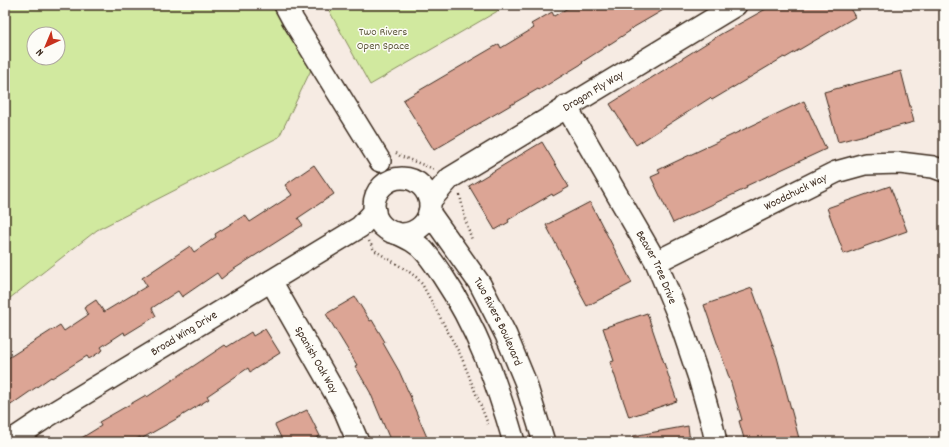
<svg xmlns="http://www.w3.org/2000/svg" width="949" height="447" font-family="Dekko,sans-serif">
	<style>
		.green { fill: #d1e99f; stroke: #868a5e; fill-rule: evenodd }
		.building { fill: #dca595; stroke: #3b2a1e }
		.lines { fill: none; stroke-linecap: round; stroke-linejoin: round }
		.minor-casing { stroke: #3b2a1e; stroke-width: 24 }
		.path { stroke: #3b2a1e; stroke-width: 2.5; stroke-dasharray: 1 3; stroke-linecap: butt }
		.minor { stroke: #fdfcf7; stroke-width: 21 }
		.labels { text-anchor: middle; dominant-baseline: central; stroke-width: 3; stroke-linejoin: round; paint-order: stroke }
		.park-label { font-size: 12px; fill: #605a3e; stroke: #fdfcf7 }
		.street-label { font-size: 12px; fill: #3b2a1e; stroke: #fdfcf7 }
	</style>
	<rect width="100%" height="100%" fill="#f6ebe3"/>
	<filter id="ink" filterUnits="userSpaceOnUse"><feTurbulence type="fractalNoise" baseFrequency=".025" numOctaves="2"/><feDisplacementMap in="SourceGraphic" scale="8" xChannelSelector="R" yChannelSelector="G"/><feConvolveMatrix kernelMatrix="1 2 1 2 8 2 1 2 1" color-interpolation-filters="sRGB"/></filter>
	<g filter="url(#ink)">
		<g class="green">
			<path d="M5,5h292l23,46 -41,86 -182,93 -92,72zM34,34h24v24h-24z"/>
			<path d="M326,5h182l-138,80z"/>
		</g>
		<g class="building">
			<path d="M573,5h99l-43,25 1,1 -48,31 1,1 -44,27 -1,-1 -104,61 -31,-50 96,-56 2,4 33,-20 -3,-4 21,-12 2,4z"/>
			<path d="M773,5h75l7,12 -70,41 -1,-1 -72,43 -2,-2 -74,47 -26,-41 111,-70z"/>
			<path d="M901,71l13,51 -76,20 -14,-50z"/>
			<path d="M804,101l22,48 -80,37 1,2 -74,35 -22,-46 9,-4 -2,-3z"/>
			<path d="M542,142l27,45 -16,9 -1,-2 -44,26 1,2 -14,8 -26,-44z"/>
			<path d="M314,165l20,29 -36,24 5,7 -72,46 -10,8 -4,-6 -35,24 -4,-6 -26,17 4,8 -31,19 -1,-3 -23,15 2,3 -14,9 -2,-3 -35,22 -1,-1 -46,32v-49l55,-35 4,6 24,-16 -4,-7 12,-8 8,12 43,-26 -5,-8 48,-32 4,6 22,-15 -1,-3 30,-19 5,7 42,-27 -7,-10z"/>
			<path d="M890,186l17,45 -63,23 -17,-46z"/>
			<path d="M590,202l42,81 -45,23 -7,-13 1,-1 -35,-67z"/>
			<path d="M752,288l25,69 23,85h-55l-6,-21 3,-1 -11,-37 -27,-78z"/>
			<path d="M355,297l15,24 2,-1 13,22 -2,1 16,28 13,29h-1l18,42h-38l-21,-50 -15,-26 2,-1 -31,-51z"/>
			<path d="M647,313l30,88 -48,16 -19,-55 4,-1 -11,-33z"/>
			<path d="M265,329l15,24 -30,19 -2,-4 -41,28 2,3 -31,19 -37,21 -1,-2 -9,5h-56l26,-16 -2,-4 47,-27 1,2 78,-52 2,2 24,-15 2,4z"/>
			<path d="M307,410l13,26 -12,6h-25l-8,-17z"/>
			<path d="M688,426l2,16h-56l-1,-6z"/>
		</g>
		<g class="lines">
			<defs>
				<g id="minor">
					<path d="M285,5l8,15 87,141"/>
					<path id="s1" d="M566,106l90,156 21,51 22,65 13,46 4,18"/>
					<circle cx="402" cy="206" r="28"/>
					<path id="s2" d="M430,201l20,-23 286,-173"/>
					<path id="s3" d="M429,212l51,72 26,51 19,46 19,61"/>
					<path d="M396,233c11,5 22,10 30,20 6,7 11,15 16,22 35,52 55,108 72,167"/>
					<path id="s4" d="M656,262l180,-90 29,-8 35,-1 33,4 11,4"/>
					<path id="s5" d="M271,281l73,128 14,33"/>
					<path id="s6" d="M9,442l39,-26 312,-189 15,-16"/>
				</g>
			</defs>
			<use href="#minor" class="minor-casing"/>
			<g class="path">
				<path d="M396,153l4,3 34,13"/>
				<path d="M460,195l5,24 7,21"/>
				<path d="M369,241l5,9 34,21 8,6 6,7 39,72 27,68"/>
			</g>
			<use href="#minor" class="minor"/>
		</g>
	</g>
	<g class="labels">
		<g class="park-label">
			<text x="383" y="32">Two Rivers<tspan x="383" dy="14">Open Space</tspan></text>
		</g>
		<g class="street-label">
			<text stroke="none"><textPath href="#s2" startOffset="198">Dragon Fly Way</textPath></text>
			<text stroke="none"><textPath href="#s4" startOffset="156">Woodchuck Way</textPath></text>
			<text stroke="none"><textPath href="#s1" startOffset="185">Beaver Tree Drive</textPath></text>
			<text stroke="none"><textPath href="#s3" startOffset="130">Two Rivers Boulevard</textPath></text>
			<text stroke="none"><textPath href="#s6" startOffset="206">Broad Wing Drive</textPath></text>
			<text stroke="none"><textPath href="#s5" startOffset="91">Spanish Oak Way</textPath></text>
		</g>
	</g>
	<rect width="949" height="447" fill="none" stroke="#fdfcf7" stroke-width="20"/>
	<rect x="10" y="10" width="929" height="427" fill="none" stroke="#3b2a1e" stroke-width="1.5" filter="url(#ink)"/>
	<g transform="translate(46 46) rotate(224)"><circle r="19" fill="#fdfcf7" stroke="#afa8a0"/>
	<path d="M0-3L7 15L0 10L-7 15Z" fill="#c8321e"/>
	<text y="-6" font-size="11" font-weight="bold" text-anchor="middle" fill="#3b2a1e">N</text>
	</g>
</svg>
